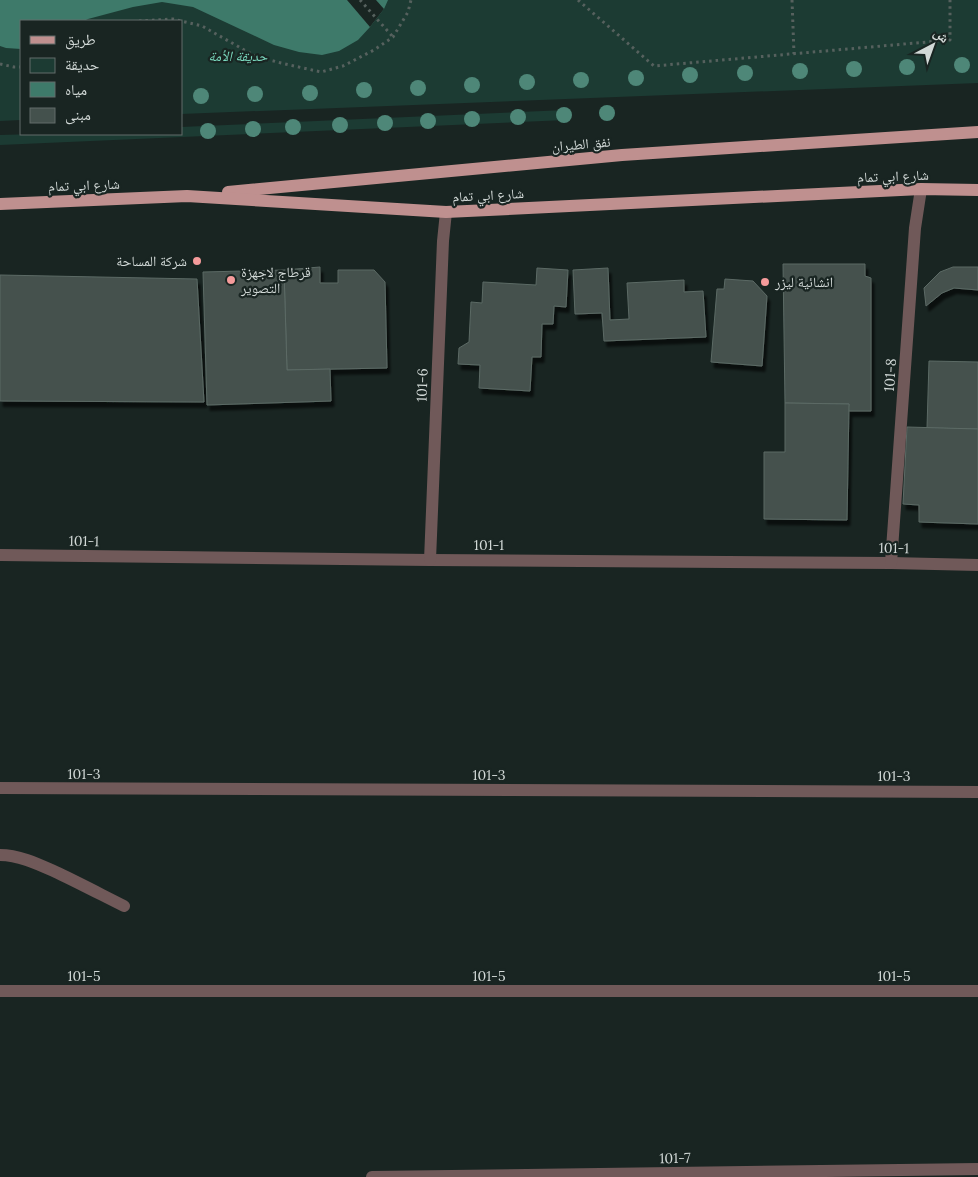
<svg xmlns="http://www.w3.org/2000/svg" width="978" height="1177" font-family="Lora,'Noto Naskh Arabic',serif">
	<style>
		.green { fill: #1c3b33 }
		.water { fill: #3e7a6a }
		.pier { fill: #192522 }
		.building { fill: #44514d; stroke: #5c6a65; filter: url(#shadow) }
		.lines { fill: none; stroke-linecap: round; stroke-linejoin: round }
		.path { stroke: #56615e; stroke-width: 3; stroke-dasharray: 2.5 4; stroke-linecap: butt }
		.lane { stroke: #705959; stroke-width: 12 }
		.street { stroke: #705959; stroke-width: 12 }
		.primary { stroke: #bf908f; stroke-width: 12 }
		.tree { fill: #4e8778 }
		.poi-dot { fill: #f59b9b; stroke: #192522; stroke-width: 2 }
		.labels { text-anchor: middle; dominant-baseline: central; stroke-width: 4.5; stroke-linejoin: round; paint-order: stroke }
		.park-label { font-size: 14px; font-style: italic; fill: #7ad8be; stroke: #192522 }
		.street-label { font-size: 14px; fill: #d2d9d7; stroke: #192522 }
		.poi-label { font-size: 14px; fill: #d2d9d7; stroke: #192522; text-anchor: start }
	</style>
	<defs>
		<filter id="shadow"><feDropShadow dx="3" dy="5.5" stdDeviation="1" flood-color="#0009"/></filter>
	</defs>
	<rect width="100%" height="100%" fill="#192522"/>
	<g class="green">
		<path d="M0,0h978v83l-797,31v-93h-160v99l-21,1z"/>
		<path d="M566,110v10l-566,25v-10l35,-1h146v-7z"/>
	</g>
	<path class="water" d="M0,0h388l-4,9 -14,18 -12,13 -19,11 -17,4 -23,-3 -25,-7 -81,-38 -31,-5 -29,5 -45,12 -4,2h-63v28l-15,-1 -6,-2z"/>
	<path class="pier" d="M347,0h29l8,9 -14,18z"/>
	<g class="building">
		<path d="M783,264h82v12l6,2v133h-23l1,-7 -64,-1z"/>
		<path d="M320,267v16h18v-13h36l11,12 2,86 -100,2 -3,-100z"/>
		<path d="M953,267h25v23l-24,-2 -12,5 -16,13 -2,-18 16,-16z"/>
		<path d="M537,268l31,2 -2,37 -12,-1 -1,18h-11l-1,33h-9l-2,34 -51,-3 1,-23 -22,-1 1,-16 10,-6 2,-40 11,1 1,-21 53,3z"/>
		<path d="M608,268l2,52 19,-1 -2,-36 57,-3v12l19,-1 3,46 -102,4 -2,-28 -27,1 -2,-44z"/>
		<path d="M284,270l3,100 43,-1 1,32 -124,4 -4,-133z"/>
		<path d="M0,275l197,4 7,123 -204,-1z"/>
		<path d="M725,279l28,2 14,15 -5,70 -51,-4 6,-73h7z"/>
		<path d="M929,361l49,1v67l-51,-1z"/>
		<path d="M785,403l64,1 -2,116 -83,-1v-67h21z"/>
		<path d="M907,427l71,2v95l-59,-2v-17l-16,-1z"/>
	</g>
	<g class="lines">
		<g class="path">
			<path d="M360,0l33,37"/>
			<path d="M578,0l76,66 296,-26v-40"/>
			<path d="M792,0l2,54"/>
			<path d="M139,21l34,-2 29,7 53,30 26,7 40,9 22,-6 31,-16 19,-13 15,-25 3,-12"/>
			<path d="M0,64l14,3h7"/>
		</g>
		<path class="lane" d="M0,855c20,0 40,10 58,18 23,11 44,22 66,33"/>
		<g class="street">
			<path d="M0,555l430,5 461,3 87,2"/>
			<path d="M430,560l13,-319 3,-29"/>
			<path d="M891,563l24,-335 6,-39"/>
			<path d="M0,788l978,4"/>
			<path d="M0,991h978"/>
			<path d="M372,1177l606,-8"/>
		</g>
		<g class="primary">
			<path d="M228,192l394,-37 356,-23"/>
			<path d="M0,204l187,-8 259,16 475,-23 57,1"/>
		</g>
	</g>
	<g class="tree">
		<circle cx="962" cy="65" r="8"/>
		<circle cx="907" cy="67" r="8"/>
		<circle cx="854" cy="69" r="8"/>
		<circle cx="800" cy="71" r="8"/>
		<circle cx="745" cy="73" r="8"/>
		<circle cx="690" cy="75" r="8"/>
		<circle cx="636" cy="78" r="8"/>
		<circle cx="581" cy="80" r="8"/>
		<circle cx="527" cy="82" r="8"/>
		<circle cx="472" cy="85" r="8"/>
		<circle cx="418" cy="88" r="8"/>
		<circle cx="364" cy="90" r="8"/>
		<circle cx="310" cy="93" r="8"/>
		<circle cx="255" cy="94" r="8"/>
		<circle cx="201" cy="96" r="8"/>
		<circle cx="607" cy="113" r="8"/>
		<circle cx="564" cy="115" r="8"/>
		<circle cx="518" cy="117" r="8"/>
		<circle cx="472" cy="119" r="8"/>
		<circle cx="428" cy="121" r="8"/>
		<circle cx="385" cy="123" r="8"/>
		<circle cx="340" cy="125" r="8"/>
		<circle cx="293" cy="127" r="8"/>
		<circle cx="253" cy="129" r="8"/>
		<circle cx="208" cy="131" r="8"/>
	</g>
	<g class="poi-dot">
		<circle cx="197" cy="261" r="5"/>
		<circle cx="231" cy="280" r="5"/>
		<circle cx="765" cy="282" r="5"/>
	</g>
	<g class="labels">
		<g class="park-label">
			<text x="238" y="56">حديقة الأمة</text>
		</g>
		<g class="street-label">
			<text transform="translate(581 144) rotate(-5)">نفق الطيران</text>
			<text transform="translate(893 176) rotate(-2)">شارع ابي تمام</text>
			<text transform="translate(84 185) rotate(-2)">شارع ابي تمام</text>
			<text transform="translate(488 195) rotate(-3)">شارع ابي تمام</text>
			<text transform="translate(890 375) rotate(-86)">101-8</text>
			<text transform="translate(422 385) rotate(-88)">101-6</text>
			<text transform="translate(84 541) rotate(1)">101-1</text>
			<text x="489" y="545">101-1</text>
			<text transform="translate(894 548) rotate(1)">101-1</text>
			<text x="84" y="774">101-3</text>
			<text x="489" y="775">101-3</text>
			<text x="894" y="776">101-3</text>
			<text x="84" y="976">101-5</text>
			<text x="489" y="976">101-5</text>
			<text x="894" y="976">101-5</text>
			<text transform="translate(675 1158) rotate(-1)">101-7</text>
		</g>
		<g class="poi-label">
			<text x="187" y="261" text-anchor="end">شركة المساحة</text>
			<text x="241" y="272">قرطاج لاجهزة<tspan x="241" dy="16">التصوير</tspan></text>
			<text x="775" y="282">انشائية ليزر</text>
		</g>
	</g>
	<rect x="20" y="20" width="162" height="115" fill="#192522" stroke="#636d6a"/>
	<rect x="30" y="36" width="25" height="8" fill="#bf908f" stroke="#636d6a"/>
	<text x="65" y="45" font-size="15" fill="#d2d9d7">طريق</text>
	<rect x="30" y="58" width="25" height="15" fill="#1c3b33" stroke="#636d6a"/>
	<text x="65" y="70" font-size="15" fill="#d2d9d7">حديقة</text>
	<rect x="30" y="82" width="25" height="15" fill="#3e7a6a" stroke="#636d6a"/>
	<text x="65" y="95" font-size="15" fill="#d2d9d7">مياه</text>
	<rect x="30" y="108" width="25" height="15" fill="#44514d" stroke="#636d6a"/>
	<text x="65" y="120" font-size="15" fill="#d2d9d7">مبنى</text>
	<g transform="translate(933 45) rotate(41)" stroke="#192522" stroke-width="4" paint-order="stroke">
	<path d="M0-4L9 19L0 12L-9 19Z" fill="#d2d9d7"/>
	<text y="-8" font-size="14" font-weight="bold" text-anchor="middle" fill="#d2d9d7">ش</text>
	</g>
</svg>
